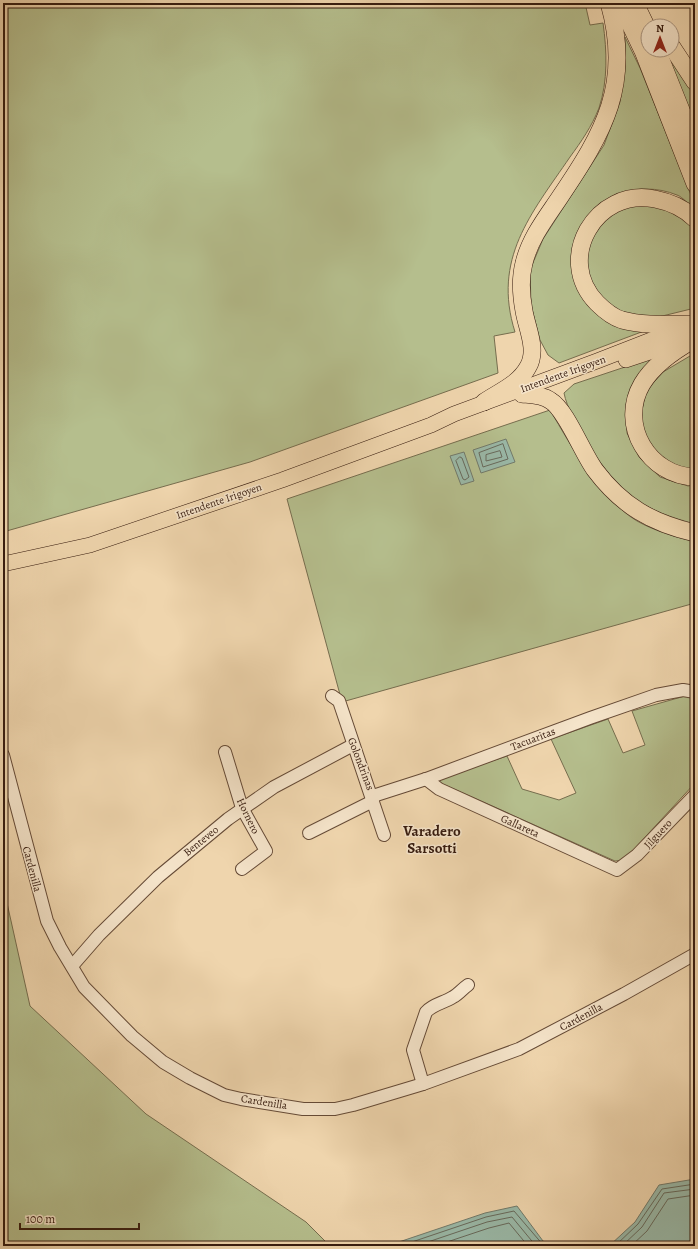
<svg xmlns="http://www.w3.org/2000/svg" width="698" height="1249" font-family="Alegreya,serif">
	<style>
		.green { fill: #b5be8d; stroke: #766d4e }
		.water { fill: #9ab9a8; stroke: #727a6b }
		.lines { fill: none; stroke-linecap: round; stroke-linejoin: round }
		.shore { stroke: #686a5c; stroke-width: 1 }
		.minor-casing { stroke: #654a36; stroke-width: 14 }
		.major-casing { stroke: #371c0f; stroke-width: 16 }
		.highway-casing { stroke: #371c0f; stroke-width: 18 }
		.minor { stroke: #f5e4ca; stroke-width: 12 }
		.major { stroke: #efd5ad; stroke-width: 15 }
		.highway { stroke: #efd5ad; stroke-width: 17 }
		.labels { text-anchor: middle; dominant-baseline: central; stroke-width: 3; stroke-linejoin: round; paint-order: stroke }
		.street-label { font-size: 11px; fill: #371c0f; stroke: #f5e4ca }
		.district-label { font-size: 15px; font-weight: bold; fill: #371c0f; stroke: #f5e4ca }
	</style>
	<rect width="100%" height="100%" fill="#efd5ad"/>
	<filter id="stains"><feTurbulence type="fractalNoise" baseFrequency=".005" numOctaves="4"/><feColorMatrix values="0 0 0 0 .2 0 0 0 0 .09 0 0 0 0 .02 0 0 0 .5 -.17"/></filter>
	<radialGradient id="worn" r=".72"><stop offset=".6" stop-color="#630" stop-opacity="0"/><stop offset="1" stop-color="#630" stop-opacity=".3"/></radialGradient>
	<g class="green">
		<path d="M3,3h582l5,22 13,-2c4,28 5,58 -4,85 -7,18 -18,34 -29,49 -39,57 -78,102 -55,175l-21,4 4,37 -248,89 -247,70z"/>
		<path d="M625,37l15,31 55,137v6c-5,-5 -12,-14 -18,-16 -40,-16 -82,1 -99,40 -4,7 -7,19 -6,27 1,14 7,27 14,40l66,26 -93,35 -11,-8 -8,-15 -9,-35 -1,-35 13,-31 61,-94 16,-43 5,-35z"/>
		<path d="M664,50l31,39v38z"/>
		<path d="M658,205l25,10 12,15v78l-49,12 -24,-5 -17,-11 -19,-33v-18l7,-19 15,-18 21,-10z"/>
		<path d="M695,353v118l-19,-2 -16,-11 -17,-22 -2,-22 5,-23 17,-19z"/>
		<path d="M661,355l-35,52 1,26 12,24 21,20 28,9 7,-1v39c-22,-6 -46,-14 -65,-28 -22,-17 -61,-76 -66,-103l10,-9z"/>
		<path d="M550,410c22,37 49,88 87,111 18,10 38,16 58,21v61l-353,99 -55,-203z"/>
		<path d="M685,696l10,2v85l-71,77 -9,1 -177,-79 2,-4 67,-22 15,33 37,11 17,-7 -25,-54 57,-20 15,34 22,-8 -13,-34z"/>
		<path d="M3,885l27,121 116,108 160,108 24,24h-327z"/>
	</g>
	<g class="water">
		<path d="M506,439l9,23 -34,11 -8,-23z"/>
		<path d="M464,452l10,29 -13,4 -11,-29z"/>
		<path d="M695,1179v67h-86l26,-24 24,-37z"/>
		<path d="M517,1206l26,35 8,5h-164l98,-33z"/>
	</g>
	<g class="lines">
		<g class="shore">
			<path d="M503,444l5,15 -25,8 -4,-14z"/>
			<path d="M500,451l2,6 -16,4v-6z"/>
			<path d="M460,457l2,1 7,19 -4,3 -2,-1 -7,-18z"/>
			<path d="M400,1246l86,-29 28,-6 30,35"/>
			<path d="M416,1246l71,-24 25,-5 24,29"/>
			<path d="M435,1246l54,-18 20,-5 19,23"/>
			<path d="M615,1246l23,-22 24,-35 33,-5"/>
			<path d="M622,1246l20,-19 22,-34 31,-4"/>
			<path d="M631,1246l16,-15 21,-32 27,-4"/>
		</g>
		<defs>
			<g id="minor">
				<path d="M332,696l7,5 45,134"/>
				<path d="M225,752l17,56 24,43 -24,18"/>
				<path d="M3,755l44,166 13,26 24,40 48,49 31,26 27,16 34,17 17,4 62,10h32l18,-4 70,-21 96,-35 105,-55 71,-40"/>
				<path d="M426,779l13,10 178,81 20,-15 58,-60"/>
				<path d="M373,796l53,-17 164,-61 66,-23 27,-5 12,2"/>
				<path d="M309,833l64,-32"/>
				<path d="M72,966l27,-31 59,-58 70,-58 46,-32 79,-42"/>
				<path d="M423,1084l-10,-34 13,-38c7,-8 18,-9 27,-15 6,-3 9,-8 15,-12"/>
			</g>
			<g id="major">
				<path d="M626,360l60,-20"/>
				<path d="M3,564l87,-19 192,-65 149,-55 23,-11 143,-53 90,-35"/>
			</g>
			<g id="highway">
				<path d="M620,3l23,48 52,133"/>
				<path d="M635,3l13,27"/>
				<path d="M672,47l23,35"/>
				<path d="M657,50l38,95"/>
				<path d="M692,324c-23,0 -48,2 -70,-4 -10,-3 -18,-10 -25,-17 -43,-44 -1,-116 58,-104 15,3 29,9 40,20"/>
				<path d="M695,339c-20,11 -41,25 -53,45 -24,41 7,92 53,93"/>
				<path d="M522,394c10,1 21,1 29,7 15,9 32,53 44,69 27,36 57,53 100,63"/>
				<path d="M484,402c15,-10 35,-18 44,-35 10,-17 -1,-38 -4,-56 -3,-16 -4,-33 0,-48 6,-25 22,-45 36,-66 44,-65 72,-113 49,-194"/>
			</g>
		</defs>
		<use href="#minor" class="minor-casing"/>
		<use href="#major" class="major-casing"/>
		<use href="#highway" class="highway-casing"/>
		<use href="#minor" class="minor"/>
		<use href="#major" class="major"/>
		<use href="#highway" class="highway"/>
	</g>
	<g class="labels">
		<g class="street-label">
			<text transform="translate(563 374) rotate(-20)">Intendente Irigoyen</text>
			<text transform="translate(219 501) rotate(-19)">Intendente Irigoyen</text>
			<text transform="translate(533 739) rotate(-21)">Tacuaritas</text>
			<text transform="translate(361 764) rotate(69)">Golondrinas</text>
			<text transform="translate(248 816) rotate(64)">Hornero</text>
			<text transform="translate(520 826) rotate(24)">Gallareta</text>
			<text transform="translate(658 834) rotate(-47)">Jilguero</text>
			<text transform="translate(201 841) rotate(-39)">Benteveo</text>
			<text transform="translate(32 869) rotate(75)">Cardenilla</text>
			<text transform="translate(581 1017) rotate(-28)">Cardenilla</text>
			<text transform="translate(264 1102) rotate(9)">Cardenilla</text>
		</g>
		<g class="district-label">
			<text x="432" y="831">Varadero<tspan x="432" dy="17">Sarsotti</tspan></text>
		</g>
	</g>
	<rect width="698" height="1249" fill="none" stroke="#efd5ad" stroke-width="16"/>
	<rect x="4" y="4" width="690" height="1241" fill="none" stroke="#371c0f" stroke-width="2"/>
	<rect x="8" y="8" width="682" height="1233" fill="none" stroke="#371c0f"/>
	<g transform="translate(660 38)"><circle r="19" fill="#f5e4ca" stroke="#a9947f"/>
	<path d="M0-3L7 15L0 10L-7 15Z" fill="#8f2418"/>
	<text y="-6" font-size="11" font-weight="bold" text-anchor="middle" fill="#371c0f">N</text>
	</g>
	<path d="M20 1223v6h119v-6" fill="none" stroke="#371c0f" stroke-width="2"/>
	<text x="26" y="1223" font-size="12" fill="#371c0f" stroke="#f5e4ca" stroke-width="3" paint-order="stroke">100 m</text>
	<rect width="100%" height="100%" filter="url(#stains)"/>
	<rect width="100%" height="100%" fill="url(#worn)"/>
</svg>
